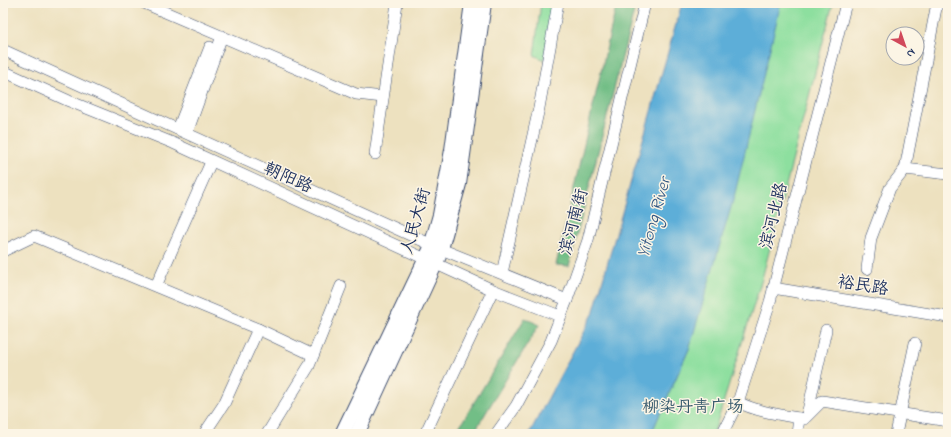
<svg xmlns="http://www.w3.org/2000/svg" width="951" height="437" font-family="'Indie Flower','LXGW WenKai TC',sans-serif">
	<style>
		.green { fill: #8ddf9f; stroke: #54877e }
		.forest { fill: #72be86; stroke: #467672 }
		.water { fill: #5daed8; stroke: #3c6e9b }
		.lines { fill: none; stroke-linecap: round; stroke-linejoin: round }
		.minor-casing { stroke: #3a4a6d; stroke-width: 12 }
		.tertiary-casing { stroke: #3a4a6d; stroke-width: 16 }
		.minor { stroke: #fff; stroke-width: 11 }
		.tertiary { stroke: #fff; stroke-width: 14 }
		.labels { text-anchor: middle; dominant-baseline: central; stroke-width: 3; stroke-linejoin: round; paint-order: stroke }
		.street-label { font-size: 17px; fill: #1b2f5e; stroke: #fcf5e5 }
		.park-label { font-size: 17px; fill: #385b6e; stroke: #fcf5e5 }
		.water-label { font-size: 18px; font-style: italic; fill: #2f5583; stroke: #fcf5e5 }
	</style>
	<rect width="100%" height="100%" fill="#fcf5e5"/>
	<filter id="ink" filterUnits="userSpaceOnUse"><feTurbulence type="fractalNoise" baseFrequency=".025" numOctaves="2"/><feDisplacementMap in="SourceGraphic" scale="8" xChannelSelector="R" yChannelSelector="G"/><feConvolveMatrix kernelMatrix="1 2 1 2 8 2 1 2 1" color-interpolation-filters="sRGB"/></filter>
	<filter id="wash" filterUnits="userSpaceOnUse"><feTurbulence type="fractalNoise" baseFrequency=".012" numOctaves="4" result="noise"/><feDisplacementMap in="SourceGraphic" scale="16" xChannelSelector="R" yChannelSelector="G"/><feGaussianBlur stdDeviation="0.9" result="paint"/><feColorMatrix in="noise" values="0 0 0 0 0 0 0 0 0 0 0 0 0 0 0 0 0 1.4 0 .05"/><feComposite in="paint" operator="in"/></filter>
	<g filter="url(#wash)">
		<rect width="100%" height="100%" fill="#ede1bf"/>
		<g class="green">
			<path d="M541,3h14l-11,57 -10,-5z"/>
			<path d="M777,3h56l-71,276 -47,150 -2,5h-62l38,-85z"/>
		</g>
		<g class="forest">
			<path d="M617,3h19l-67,263 -13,-1z"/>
			<path d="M525,318l14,7 -66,109h-18z"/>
		</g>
		<path class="water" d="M682,3h99l-47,194 -45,152 -38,85h-122l64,-120z"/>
	</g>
	<g filter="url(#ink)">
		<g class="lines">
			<defs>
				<g id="minor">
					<path d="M144,3l212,91 27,3"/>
					<path d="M3,50l438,199 126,51"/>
					<path d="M3,71l66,30 104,42 320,147 67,26"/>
					<path d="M178,129l32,-82"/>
					<path d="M187,133l35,-97"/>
					<path d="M375,154l22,-151"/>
					<path d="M905,169l43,5"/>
					<path d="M3,251l31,-15 224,93 55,26"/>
					<path d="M867,269l4,-31 19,-50 15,-19 32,-166"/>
					<path d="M502,273l37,-165 19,-105"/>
					<path d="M156,286l55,-124"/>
					<path d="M773,288l175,29"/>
					<path d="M738,402c19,10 44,13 66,17l18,-18 126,20"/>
					<path d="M807,415l19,-85"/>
					<path d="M204,434l20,-30 34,-75"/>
					<path d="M267,434l42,-68 32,-80"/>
					<path d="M425,434l68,-144"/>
					<path d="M496,434l20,-28 35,-65 16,-41 21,-60 57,-237"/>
					<path d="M722,434l16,-32 32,-100 76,-299"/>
					<path d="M797,434l2,-16"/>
					<path d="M896,434l19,-91"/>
				</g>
				<g id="tertiary">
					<path d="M342,434l88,-184 10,-35 12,-65 20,-147"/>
					<path d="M357,434l82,-178 20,-72 25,-181"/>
				</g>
			</defs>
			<use href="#minor" class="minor-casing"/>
			<use href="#tertiary" class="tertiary-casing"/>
			<use href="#minor" class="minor"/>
			<use href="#tertiary" class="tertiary"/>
		</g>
	</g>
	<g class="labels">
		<g class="street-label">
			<text transform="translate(288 178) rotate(24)">朝阳路</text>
			<text transform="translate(774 216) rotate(-76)">滨河北路</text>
			<text transform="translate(416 221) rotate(-74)">人民大街</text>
			<text transform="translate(574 222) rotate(-75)">滨河南街</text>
			<text transform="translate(863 286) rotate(9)">裕民路</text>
		</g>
		<g class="park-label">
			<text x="693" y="407">柳染丹青广场</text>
		</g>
		<g class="water-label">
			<text transform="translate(655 218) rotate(-74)">Yitong River</text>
		</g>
	</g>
	<rect width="951" height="437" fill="none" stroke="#fcf5e5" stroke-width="16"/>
	<g transform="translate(905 46) rotate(140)"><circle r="19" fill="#fcf5e5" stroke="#a2a6af"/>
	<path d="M0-3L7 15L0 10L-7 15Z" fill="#d1495b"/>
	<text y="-6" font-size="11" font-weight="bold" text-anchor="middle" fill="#1b2f5e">N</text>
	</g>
</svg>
